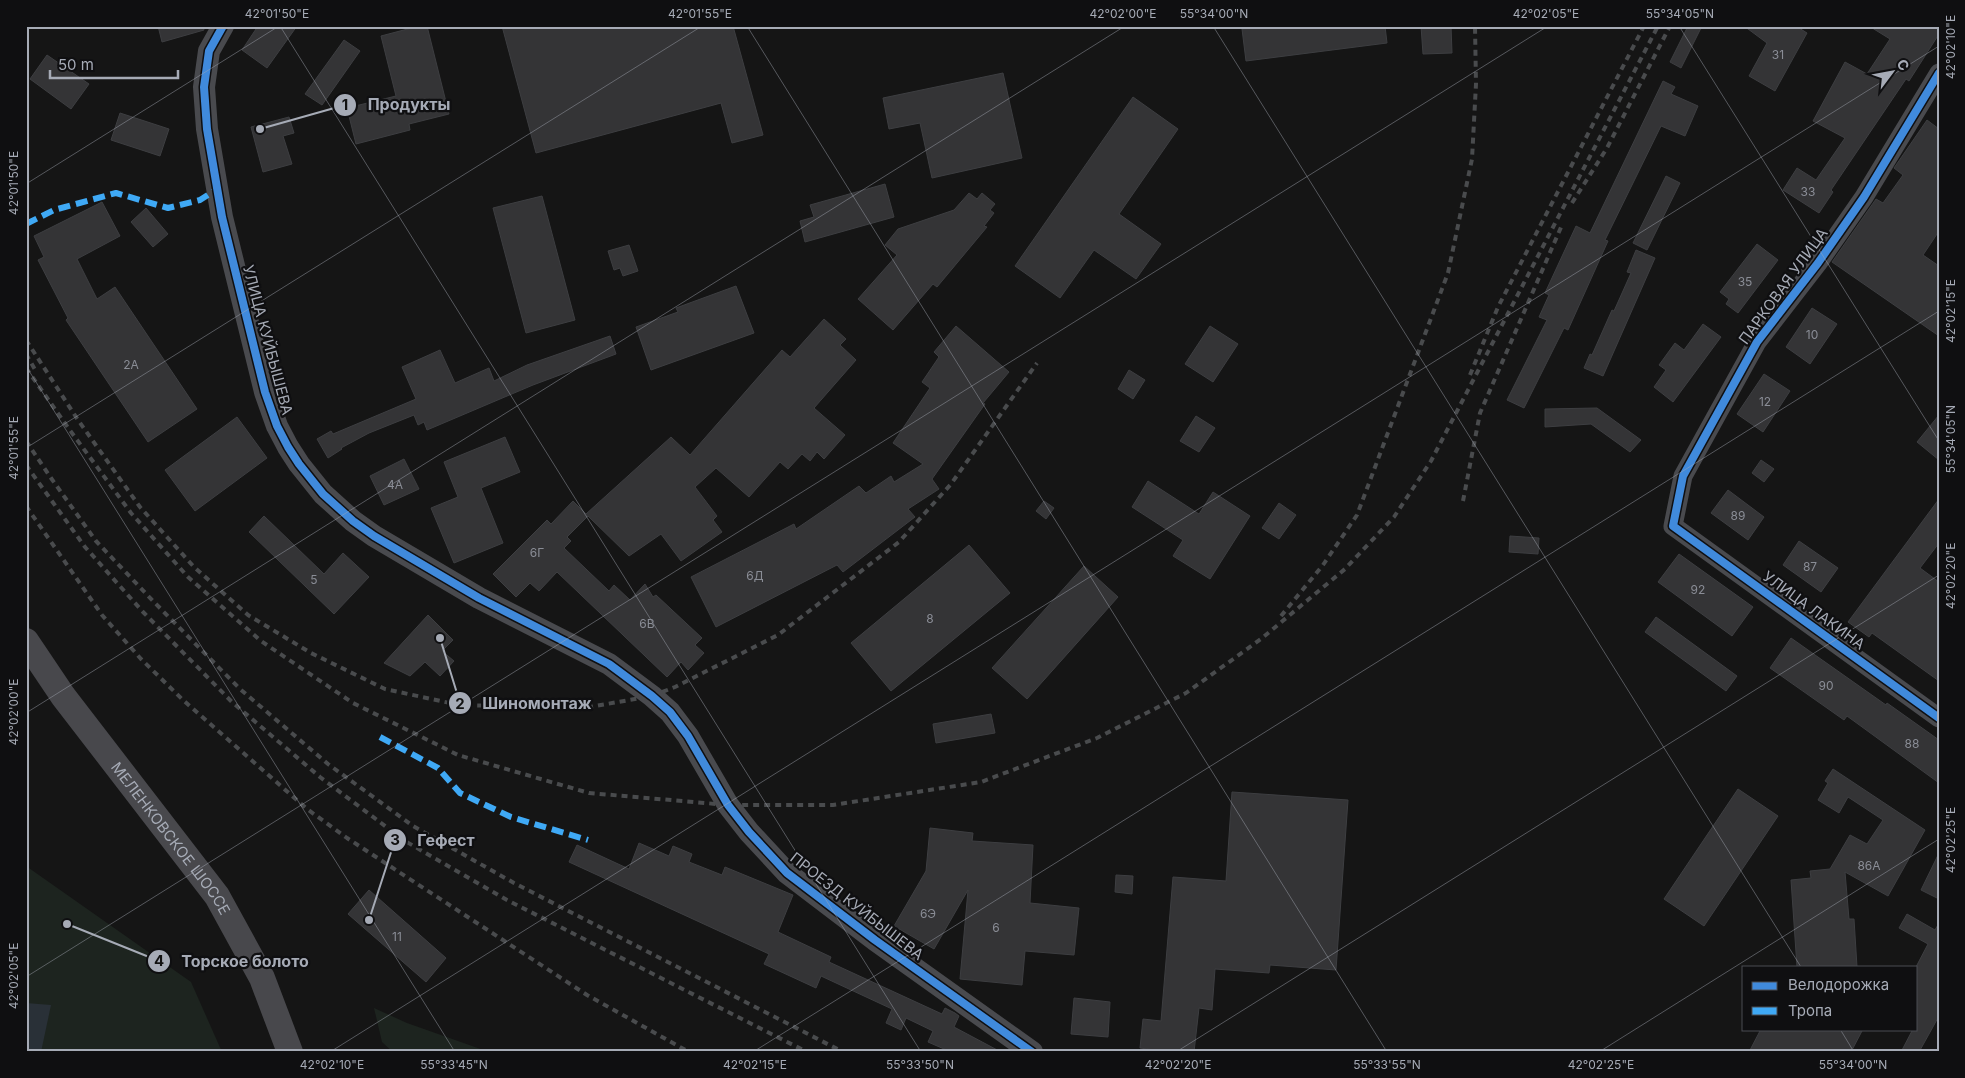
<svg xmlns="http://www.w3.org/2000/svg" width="1965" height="1078" font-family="Inter,sans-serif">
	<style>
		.green { fill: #1d241f }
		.water { fill: #293037 }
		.building { fill: #343436; stroke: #3d3e41 }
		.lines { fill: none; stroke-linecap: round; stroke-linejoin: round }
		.minor { stroke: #494a4e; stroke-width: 19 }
		.tertiary { stroke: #494a4e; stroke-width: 22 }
		.secondary { stroke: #48484c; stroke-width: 26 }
		.rail { stroke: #494b4d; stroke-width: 4; stroke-dasharray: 6 5; stroke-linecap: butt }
		.quiet { stroke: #3fa9f5; stroke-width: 6; stroke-dasharray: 12 6; stroke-linecap: butt }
		.cycleway-casing { stroke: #0f0f11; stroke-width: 11 }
		.cycleway { stroke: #408adc; stroke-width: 8 }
		.ticks { fill: none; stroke: #a6abb6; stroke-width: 1; stroke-opacity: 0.45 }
		.labels { text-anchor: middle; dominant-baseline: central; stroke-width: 4.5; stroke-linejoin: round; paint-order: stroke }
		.number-label { font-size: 12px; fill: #8a8d96 }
		.street-label { font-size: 15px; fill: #a6abb6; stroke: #0f0f11 }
		.leader { fill: none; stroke: #a6abb6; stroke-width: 2 }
		.callout-dot { fill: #a6abb6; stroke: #0f0f11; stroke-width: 2 }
		.mark-label { font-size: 15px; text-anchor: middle; font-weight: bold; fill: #111 }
		.callout-label { font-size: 16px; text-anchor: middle; font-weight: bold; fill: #a6abb6; stroke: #0f0f11; stroke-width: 4.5; stroke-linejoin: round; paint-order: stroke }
		.neatline { fill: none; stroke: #a6abb6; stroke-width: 2 }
		.ticks-label { font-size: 12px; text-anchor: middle; fill: #a6abb6 }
	</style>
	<rect width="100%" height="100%" fill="#151515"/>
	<g class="green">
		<path d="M26,866l165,116 31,70h-196z"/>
		<path d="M374,1008l33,15 82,29h-96l-11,-10z"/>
	</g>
	<path class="water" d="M26,1003l25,2 -10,47h-15z"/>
	<g class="building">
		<path d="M158,26h45l1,4 -42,12z"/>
		<path d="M258,26h39l-30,42 -25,-18z"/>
		<path d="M419,26h8l22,88 -40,10 1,6 -54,14 -9,-36 49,-12 -15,-60z"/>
		<path d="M502,26h231l30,109 -31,8 -11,-40 -185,50z"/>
		<path d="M1261,26h124l2,17 -141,18 -4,-32z"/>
		<path d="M1421,26h30l1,27 -29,1z"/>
		<path d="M1688,26h14l-21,42 -11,-6z"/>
		<path d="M1744,26h52l11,7 -32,58 -26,-15 18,-33z"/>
		<path d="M1869,26h70v8l-30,47 -3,-2 -75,111 2,2 -14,21 -36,-23 14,-22 19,12 29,-42 -32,-17 32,-59 22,12 23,-35z"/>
		<path d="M344,40l16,11 -38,54 -17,-11z"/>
		<path d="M47,55l42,29 -18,25 -41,-30z"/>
		<path d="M1003,73l19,85 -90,20 -12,-55 -31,6 -6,-31z"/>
		<path d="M1663,81l12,6 -4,7 27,12 -13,30 -24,-10 -56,114 3,1 -40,89 -4,-2 -40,80 -17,-8 40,-80 -8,-3 10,-22 -4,-2 31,-67 14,7z"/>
		<path d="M1133,97l45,32 -59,85 42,30 -25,35 -42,-29 -34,48 -45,-32z"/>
		<path d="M120,113l49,16 -9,27 -49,-16z"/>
		<path d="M289,117l5,16 -11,3 9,28 -29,8 -12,-45z"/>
		<path d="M1927,120l12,9v102l-16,24 16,11v70l-107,-74 44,-63 7,4 20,-28 -9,-7z"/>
		<path d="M1666,176l14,7 -33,67 -14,-7z"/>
		<path d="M885,184l9,33 -89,25 -5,-21 14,-4 -4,-12z"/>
		<path d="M969,193l8,6 5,-6 13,11 -5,6 4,3 -10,13 3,1 -50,60 -4,-3 -40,46 -35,-31 39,-44 -12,-10 13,-16 56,-19z"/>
		<path d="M542,196l33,124 -49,13 -33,-125z"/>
		<path d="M102,202l18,34 -43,23 20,40 18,-12 82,122 -49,33 -82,-122 2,-2 -30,-58 6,-3 -10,-21z"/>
		<path d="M146,208l22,26 -15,13 -22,-25z"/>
		<path d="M1757,244l21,16 -40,53 -12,-9 3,-5 -9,-7z"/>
		<path d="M629,245l9,26 -15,5 -3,-8 -6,2 -6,-19z"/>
		<path d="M1636,250l19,8 -52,118 -19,-8 6,-14 2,1 20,-45 2,1 17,-38 -4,-1z"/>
		<path d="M736,286l18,47 -103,37 -15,-43 42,-15 -2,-4z"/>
		<path d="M1812,308l25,16 -27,40 -24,-17z"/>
		<path d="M824,319l22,20 -6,6 16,15 -42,48 31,27 -21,24 -7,-7 -7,9 -8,-7 -14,15 -8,-7 -31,35 -33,-29 -21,19 22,29 -4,4 9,12 -41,29 -20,-27 -32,22 -41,-40 -21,21 4,4 -7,7 45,43 5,-6 16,15 15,-16 8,13 3,-2 46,43 -7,7 9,8 -16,17 -7,-8 -14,15 -110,-105 -18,19 -9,-8 -14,14 -23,-23 54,-54 4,4 22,-23 13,13 85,-77 19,18 92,-105 8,7z"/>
		<path d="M1703,324l18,13 -48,65 -19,-15 12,-17 -7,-5 16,-22 9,7z"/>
		<path d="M956,326l53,46 -26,31 2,1 -53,75 7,10 -31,20 7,8 -72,55 -6,-7 -121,62 -25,-50 103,-53 2,5 63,-43 7,7 25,-17 3,6 29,-18 -30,-21 37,-55 -8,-6 17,-25 -5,-5z"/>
		<path d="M1210,326l28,18 -25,38 -28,-18z"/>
		<path d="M610,336l6,18 -83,31 -106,45 -3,-8 -6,3 -4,-10 -45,18 -28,15 1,1 -14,9 -11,-19 14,-8 2,3 83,-35 -14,-32 38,-17 15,33 34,-15 5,13 33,-16z"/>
		<path d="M1129,370l16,10 -12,19 -15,-10z"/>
		<path d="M1764,374l26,17 -27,41 -26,-18z"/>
		<path d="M1597,408l44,32 -11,12 -39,-28 -46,3v-18z"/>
		<path d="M1939,415v45l-22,-18z"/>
		<path d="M1196,416l19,12 -16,24 -19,-11z"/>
		<path d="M237,417l30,41 -72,53 -30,-41z"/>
		<path d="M505,437l15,35 -39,16 22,55 -49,20 -23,-55 27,-11 -14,-35z"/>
		<path d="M404,459l15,30 -35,16 -14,-29z"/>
		<path d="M1761,460l13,9 -10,13 -12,-9z"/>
		<path d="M1148,481l51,33 14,-22 37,24 -40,63 -37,-23 10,-16 -51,-33z"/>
		<path d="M1728,490l36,27 -16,23 -37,-27z"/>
		<path d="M1939,499v44l-19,25 19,14v99l-67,-48 -3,4 -21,-15z"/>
		<path d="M1044,501l10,7 -8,11 -10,-8z"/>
		<path d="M1279,503l17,12 -17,24 -17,-11z"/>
		<path d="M264,516l60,58 19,-21 26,24 -35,37 -85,-82z"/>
		<path d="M1510,536l29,2 -1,16 -29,-2z"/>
		<path d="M1799,541l39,27 -17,24 -38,-27z"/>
		<path d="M969,545l41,48 -119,98 -40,-48z"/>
		<path d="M1679,554l74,53 -21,29 -74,-54z"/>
		<path d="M1084,566l34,31 -91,102 -35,-31z"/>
		<path d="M428,615l25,25 -11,11 12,10 -14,15 -15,-14 -15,14 -26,-13z"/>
		<path d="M1656,617l81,59 -11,15 -81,-59z"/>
		<path d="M1791,638l95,67 1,-2 52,37v43l-92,-67 -3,4 -74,-52z"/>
		<path d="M991,714l4,19 -59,10 -3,-19z"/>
		<path d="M1833,769l92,61 -37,66 -43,-24 4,47h5l3,48h-60l-6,-87 20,-2 -1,-7 20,-2 20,-34 17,9 16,-24 -35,-23 -9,16 -21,-13 10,-17 -3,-2z"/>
		<path d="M1738,789l40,27 -74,110 -40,-27z"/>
		<path d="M1232,792l116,8 -12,170 -66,-5 -1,8 -54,-4 -3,41 -13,-2 -5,44h-24l-30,-4 3,-29 18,2 12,-144 53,4z"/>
		<path d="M930,828l43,5 -1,8 61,4 -3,58 49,5 -5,47 -49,-4 -3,34 -62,-6 8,-89 -34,59 -40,-23 32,-55z"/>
		<path d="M639,843l30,13 4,-10 19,8 -3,8 33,13 3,-8 68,28 -15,37 53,25 -2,5 113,52 3,-6 10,5 4,3 -5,11 47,25h-50l-23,-10 5,-11 -27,-13 -5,12 -15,-7 6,-14 -71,-33 -5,12 -52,-24 5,-10 -200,-92 8,-17 52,24z"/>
		<path d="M1939,853v46l-18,-9z"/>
		<path d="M1116,875l17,1 -1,18 -17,-2z"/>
		<path d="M369,890l77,68 -20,24 -78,-68z"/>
		<path d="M1907,914l28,16 4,-7v93l-20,36h-18l12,-23h3v-62l12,-23 -29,-16z"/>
		<path d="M1074,998l36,4 -2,35 -37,-3z"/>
		<path d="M1761,1029h102l-12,23h-102z"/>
	</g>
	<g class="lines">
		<path class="minor" d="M1939,73l-75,124 -46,66 -61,79 -74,134 -10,50 266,192"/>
		<path class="tertiary" d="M223,26l-14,25 -5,36 3,42 15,88 43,175 12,34 11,21 11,17 24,30 30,27 21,15 105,62 130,66 43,32 18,16 18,24 40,69 21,27 38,41 88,67 157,112"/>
		<path class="secondary" id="s1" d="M26,641l37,55 154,200 45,82 28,74"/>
		<g class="rail">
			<path d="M1572,203l35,-55 63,-122"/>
			<path d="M26,340l52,80 62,87 54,60 54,48 63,38 74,36 74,16 125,3 68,-12 23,-9 103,-52 121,-93 52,-58 86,-121"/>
			<path d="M26,354l11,19"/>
			<path d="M26,368l43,61 62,84 57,64 73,64 92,62 105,52 131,38 139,12h105l148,-23 116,-44 89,-45 75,-54 84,-70 49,-52 37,-56 227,-435"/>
			<path d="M1470,375l28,-68 146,-281"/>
			<path d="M26,441l25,37 45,63 57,60 87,88 88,75 85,62 101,57 329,169"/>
			<path d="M26,465l59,82 58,65 89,90 88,75 85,64 102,59 300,152"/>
			<path d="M1463,501l17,-88 82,-188"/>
			<path d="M26,506l76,109 39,44 42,41 124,109 40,29 240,157 102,57"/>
			<path d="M1281,616l42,-51 34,-50 91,-242 24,-114 4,-75 -1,-58"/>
		</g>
		<g class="quiet">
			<path d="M26,224l28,-14 62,-17 52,15 32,-8 17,-11"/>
			<path d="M380,737l58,31 22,25 51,24 77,23"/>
		</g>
		<defs>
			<g id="cycleway">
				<path d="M223,26l-14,25 -5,36 3,42 15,88 43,175 12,34 11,21 11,17 24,30 30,27 21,15 105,62 130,66 43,32 18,16 18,24 40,69 21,27 38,41 88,67 157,112"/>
				<path d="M1939,73l-75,124 -46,66 -61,79 -74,134 -10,50 266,192"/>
			</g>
		</defs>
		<use href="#cycleway" class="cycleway-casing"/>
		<use href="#cycleway" class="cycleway"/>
	</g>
	<path class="ticks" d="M280,26l641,1026M747,26l640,1026M1213,26l588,941M1679,26l260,415M26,184l253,-158M26,366l429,686M26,448l676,-422M26,713l1099,-687M26,977l1522,-951M1840,1029l14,23M330,1052l1609,-1006M753,1052l1186,-741M1176,1052l763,-477M1599,1052l340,-213"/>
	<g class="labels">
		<g class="number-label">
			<text x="1778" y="54">31</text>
			<text x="1808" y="191">33</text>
			<text x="1745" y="281">35</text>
			<text x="1812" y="334">10</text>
			<text x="131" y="364">2А</text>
			<text x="1765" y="401">12</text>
			<text x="395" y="484">4А</text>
			<text x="1738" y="515">89</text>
			<text x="537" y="552">6Г</text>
			<text x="1810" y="566">87</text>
			<text x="755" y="575">6Д</text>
			<text x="314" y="579">5</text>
			<text x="1698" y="589">92</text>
			<text x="930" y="618">8</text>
			<text x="647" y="623">6В</text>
			<text x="1826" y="685">90</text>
			<text x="1912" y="743">88</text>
			<text x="1869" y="865">86А</text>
			<text x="928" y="913">6Э</text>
			<text x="996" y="927">6</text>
			<text x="397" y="936">11</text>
		</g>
		<g class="street-label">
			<text transform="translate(1783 286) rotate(-54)">ПАРКОВАЯ УЛИЦА</text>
			<text transform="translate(268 340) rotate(75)">УЛИЦА КУЙБЫШЕВА</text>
			<text transform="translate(1814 610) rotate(36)">УЛИЦА ЛАКИНА</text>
			<text stroke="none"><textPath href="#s1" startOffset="245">МЕЛЕНКОВСКОЕ ШОССЕ</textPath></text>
			<text transform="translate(857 906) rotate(38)">ПРОЕЗД КУЙБЫШЕВА</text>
		</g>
	</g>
	<path class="leader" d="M260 129L345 105M440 638L460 703M369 920L395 840M67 924L159 961"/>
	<g class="callout-dot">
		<circle cx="260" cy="129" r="5"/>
		<circle cx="440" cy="638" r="5"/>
		<circle cx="369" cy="920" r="5"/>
		<circle cx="67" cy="924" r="5"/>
		<circle cx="345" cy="105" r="12"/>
		<circle cx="460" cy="703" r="12"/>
		<circle cx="395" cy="840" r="12"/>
		<circle cx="159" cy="961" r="12"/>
	</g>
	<g class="mark-label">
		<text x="345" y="110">1</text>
		<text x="460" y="709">2</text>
		<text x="395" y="845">3</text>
		<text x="159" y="966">4</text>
	</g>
	<g class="callout-label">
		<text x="409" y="110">Продукты</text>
		<text x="537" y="709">Шиномонтаж</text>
		<text x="446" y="846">Гефест</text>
		<text x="245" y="967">Торское болото</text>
	</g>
	<rect width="1965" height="1078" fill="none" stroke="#0f0f11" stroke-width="55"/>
	<rect x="1742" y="966" width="175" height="65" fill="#0f0f11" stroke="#4b4d53"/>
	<rect x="1752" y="982" width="25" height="8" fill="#408adc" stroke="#4b4d53"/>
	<text x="1788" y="990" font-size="15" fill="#a6abb6">Велодорожка</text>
	<rect x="1752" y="1007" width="25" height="8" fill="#3fa9f5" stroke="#4b4d53"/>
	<text x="1788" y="1016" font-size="15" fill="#a6abb6">Тропа</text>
	<g transform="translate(1892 72) rotate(58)" stroke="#0f0f11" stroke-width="4" paint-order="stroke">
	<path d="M0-4L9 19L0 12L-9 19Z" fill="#a6abb6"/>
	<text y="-8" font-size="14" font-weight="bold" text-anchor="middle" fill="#a6abb6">С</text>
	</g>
	<path d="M50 70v8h128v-8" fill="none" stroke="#a6abb6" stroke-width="2.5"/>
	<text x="58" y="70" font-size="15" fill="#a6abb6" stroke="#0f0f11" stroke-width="4" paint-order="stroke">50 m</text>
	<rect x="28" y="28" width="1910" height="1022" class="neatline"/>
	<g class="ticks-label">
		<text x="277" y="18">42°01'50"E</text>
		<text x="700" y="18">42°01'55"E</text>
		<text x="1123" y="18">42°02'00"E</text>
		<text x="1214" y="18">55°34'00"N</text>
		<text x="1546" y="18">42°02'05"E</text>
		<text x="1680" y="18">55°34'05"N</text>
		<text transform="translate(1951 47) rotate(-90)" y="4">42°02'10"E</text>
		<text transform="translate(14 183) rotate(-90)" y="4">42°01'50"E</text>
		<text transform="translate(1951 311) rotate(-90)" y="4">42°02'15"E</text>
		<text transform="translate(1951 439) rotate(-90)" y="4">55°34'05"N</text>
		<text transform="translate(14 448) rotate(-90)" y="4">42°01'55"E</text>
		<text transform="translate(1951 576) rotate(-90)" y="4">42°02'20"E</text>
		<text transform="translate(14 712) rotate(-90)" y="4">42°02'00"E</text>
		<text transform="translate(1951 840) rotate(-90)" y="4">42°02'25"E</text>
		<text transform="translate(14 976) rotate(-90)" y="4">42°02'05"E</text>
		<text x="332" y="1069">42°02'10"E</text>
		<text x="454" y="1069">55°33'45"N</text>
		<text x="755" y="1069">42°02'15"E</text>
		<text x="920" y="1069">55°33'50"N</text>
		<text x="1178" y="1069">42°02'20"E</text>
		<text x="1387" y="1069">55°33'55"N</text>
		<text x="1601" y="1069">42°02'25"E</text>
		<text x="1853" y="1069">55°34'00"N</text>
	</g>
</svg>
